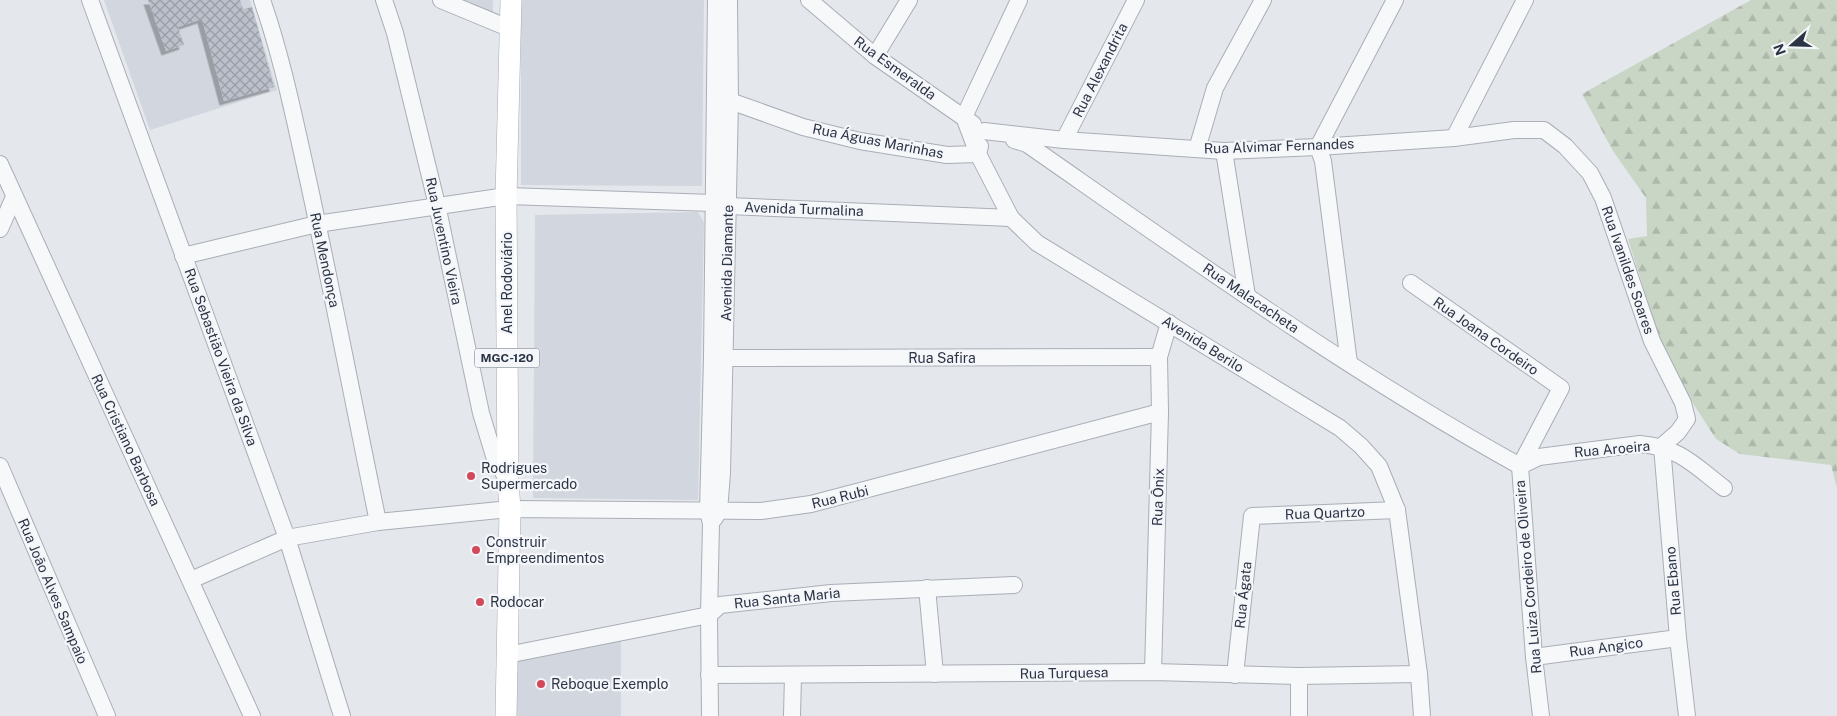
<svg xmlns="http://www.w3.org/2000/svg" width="1837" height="716" font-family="'Public Sans',sans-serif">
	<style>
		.built { fill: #d2d6de }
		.forest { fill: url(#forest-firs) }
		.building { fill: url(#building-cross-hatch); filter: url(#shadow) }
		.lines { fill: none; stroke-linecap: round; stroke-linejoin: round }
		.minor-casing { stroke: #a9aeb7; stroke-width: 18 }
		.major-casing { stroke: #a3abb8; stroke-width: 22 }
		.minor { stroke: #f7f8fa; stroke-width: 16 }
		.major { stroke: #fff; stroke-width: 21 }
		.poi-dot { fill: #d1495b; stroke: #f4f6f9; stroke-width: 2 }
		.labels { text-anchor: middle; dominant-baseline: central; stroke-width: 4.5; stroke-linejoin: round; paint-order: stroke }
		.shield { fill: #f4f6f9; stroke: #676e7b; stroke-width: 1 }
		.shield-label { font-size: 12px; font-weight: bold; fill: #2b3445 }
		.street-label { font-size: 14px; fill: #2b3445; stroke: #f4f6f9 }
		.poi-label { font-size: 14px; fill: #2b3445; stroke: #f4f6f9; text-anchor: start }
	</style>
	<defs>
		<pattern id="forest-firs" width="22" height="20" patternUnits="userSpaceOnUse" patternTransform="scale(1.25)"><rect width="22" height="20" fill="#c9d6c5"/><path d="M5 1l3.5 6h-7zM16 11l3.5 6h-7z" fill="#adb8ab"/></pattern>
		<pattern id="building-cross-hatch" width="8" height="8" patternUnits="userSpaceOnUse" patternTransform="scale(1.25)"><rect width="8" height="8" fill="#bbc0ca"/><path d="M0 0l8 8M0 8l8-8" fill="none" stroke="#989da6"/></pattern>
		<filter id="shadow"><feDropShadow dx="-4.5" dy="4.5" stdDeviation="0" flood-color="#0004"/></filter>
	</defs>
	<rect width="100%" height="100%" fill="#e4e7ec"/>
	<g class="built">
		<path d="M104,0h146l27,90 -127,40z"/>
		<path d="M461,0h32v15z"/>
		<path d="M521,0h183l-2,186 -181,-1z"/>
		<path d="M698,212l6,11 -6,277 -165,-2 2,-283z"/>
		<path d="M621,638v78h-107l2,-58z"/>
	</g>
	<path class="forest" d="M1751,0h86v488l-6,-23 -91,-11 -24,-15 -49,-76 -39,-124 19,-3 -1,-38 -33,-47 -31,-57z"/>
	<path class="building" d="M148,0h92l3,9 9,-2 22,80 -50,14 -22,-82 -24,8 6,18 -18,6z"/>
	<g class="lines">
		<defs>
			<g id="minor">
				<path d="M90,0l197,538 55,178"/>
				<path d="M262,0c21,60 33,122 47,184 24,112 46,226 69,338"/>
				<path d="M384,0l11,33 42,172 44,208 13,43 14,25"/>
				<path d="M441,0l70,29"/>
				<path d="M809,0l66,56 98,68"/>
				<path d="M1019,0l-55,117 14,37 33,64 26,25 303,185 21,18 18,20 18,44 22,164 3,42"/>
				<path d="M875,56l34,-56"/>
				<path d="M721,99l9,2 73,26 57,14 87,14 31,-1 2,-8"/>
				<path d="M984,131l80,9 160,11 94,-4 136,-9 60,-8h30l21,16 25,27 13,25 49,143 31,62 4,16 -9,13 -16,14 16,192 9,78"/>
				<path d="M1454,138l71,-138"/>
				<path d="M1014,140l13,4c161,112 321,227 493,322"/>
				<path d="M1064,140l72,-140"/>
				<path d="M1197,149l18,-61 48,-88"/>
				<path d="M1224,151l23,145"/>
				<path d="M0,164l252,552"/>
				<path d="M0,229l14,-32"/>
				<path d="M183,256l134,-32 189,-28 207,7 15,3 283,12"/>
				<path d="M1411,283l150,105 -41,78 14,191 7,59"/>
				<path d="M716,358l443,-1"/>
				<path d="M1349,363l-26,-202 -5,-14 77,-147"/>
				<path d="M0,466l107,250"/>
				<path d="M1520,466l19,-9 101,-13c39,3 54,21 84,44"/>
				<path d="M714,519l5,-8 3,-38 8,-372 -1,-101"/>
				<path d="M191,580l96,-42 91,-16 132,-13 251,2 50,-7 349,-92"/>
				<path d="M927,588l8,86"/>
				<path d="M507,655l202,-40 11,-10 111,-12 183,-8"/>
				<path d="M1534,657l144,-19"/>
				<path d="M1153,672l7,-260 -1,-55 10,-34"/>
				<path d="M709,675l444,-3 146,4 120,-2"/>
				<path d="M1235,675l17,-159 145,-6"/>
				<path d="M710,716l-1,-101 2,-91 -3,-13 4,-153 4,-358"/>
				<path d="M792,716l1,-41"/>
				<path d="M1299,716v-40"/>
			</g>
			<path id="major" d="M506,716l4,-207 -2,-28 -2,-285 5,-196"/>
		</defs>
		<use href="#minor" class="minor-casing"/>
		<use href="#major" class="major-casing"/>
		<use href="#minor" class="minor"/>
		<use href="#major" class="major"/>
	</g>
	<g class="poi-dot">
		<circle cx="471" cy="476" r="5"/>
		<circle cx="476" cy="550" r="5"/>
		<circle cx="480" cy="602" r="5"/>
		<circle cx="541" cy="684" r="5"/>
	</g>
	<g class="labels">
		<rect class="shield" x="474.5" y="348.5" width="65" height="19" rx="4"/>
		<g class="shield-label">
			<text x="507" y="358">MGC-120</text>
		</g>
		<g class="street-label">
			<text transform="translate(895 68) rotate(36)">Rua Esmeralda</text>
			<text transform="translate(1100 70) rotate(-63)">Rua Alexandrita</text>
			<text transform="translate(878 141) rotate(11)">Rua Águas Marinhas</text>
			<text transform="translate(1279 146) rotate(-2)">Rua Alvimar Fernandes</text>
			<text transform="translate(804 209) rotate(2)">Avenida Turmalina</text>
			<text transform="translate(444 241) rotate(78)">Rua Juventino Vieira</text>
			<text transform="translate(325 260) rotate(78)">Rua Mendonça</text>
			<text transform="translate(727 263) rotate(-89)">Avenida Diamante</text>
			<text transform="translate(1628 270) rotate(71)">Rua Ivanildes Soares</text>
			<text transform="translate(507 283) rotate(-90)">Anel Rodoviário</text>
			<text transform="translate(1251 298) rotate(34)">Rua Malacacheta</text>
			<text transform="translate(1486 336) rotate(35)">Rua Joana Cordeiro</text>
			<text transform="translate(1203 344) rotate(32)">Avenida Berilo</text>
			<text transform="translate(221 357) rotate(70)">Rua Sebastião Vieira da Silva</text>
			<text x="942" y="358">Rua Safira</text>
			<text transform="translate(126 440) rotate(65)">Rua Cristiano Barbosa</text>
			<text transform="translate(1612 449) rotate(-5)">Rua Aroeira</text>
			<text transform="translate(840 497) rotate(-14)">Rua Rubi</text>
			<text transform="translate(1158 497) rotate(-88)">Rua Ônix</text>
			<text transform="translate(1325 513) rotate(-2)">Rua Quartzo</text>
			<text transform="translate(1528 577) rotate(-95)">Rua Luiza Cordeiro de Oliveira</text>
			<text transform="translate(1673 581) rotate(-95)">Rua Ebano</text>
			<text transform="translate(53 591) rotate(67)">Rua João Alves Sampaio</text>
			<text transform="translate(1243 595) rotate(-84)">Rua Ágata</text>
			<text transform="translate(787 598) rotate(-6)">Rua Santa Maria</text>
			<text transform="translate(1606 647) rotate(-8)">Rua Angico</text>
			<text transform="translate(1064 673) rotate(-1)">Rua Turquesa</text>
		</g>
		<g class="poi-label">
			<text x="481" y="468">Rodrigues<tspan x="481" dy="16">Supermercado</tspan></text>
			<text x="486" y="542">Construir<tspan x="486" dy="16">Empreendimentos</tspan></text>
			<text x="490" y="602">Rodocar</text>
			<text x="551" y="684">Reboque Exemplo</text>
		</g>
	</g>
	<g transform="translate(1792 45) rotate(250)" stroke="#f4f6f9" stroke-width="4" paint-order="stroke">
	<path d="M0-4L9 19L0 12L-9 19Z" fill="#2b3445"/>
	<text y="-8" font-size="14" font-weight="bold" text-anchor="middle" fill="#2b3445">N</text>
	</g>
</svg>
